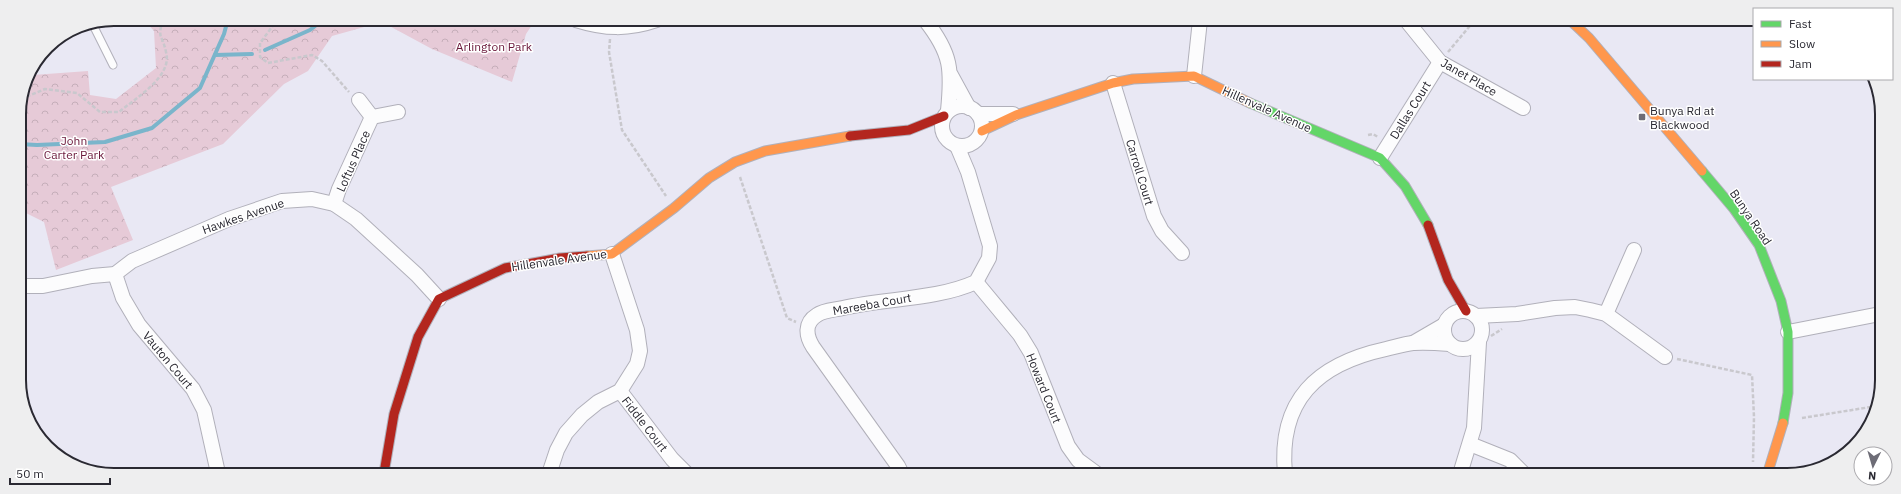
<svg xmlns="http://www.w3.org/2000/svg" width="1901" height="494" font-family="'IBM Plex Sans',sans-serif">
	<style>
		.forest { fill: url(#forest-crowns) }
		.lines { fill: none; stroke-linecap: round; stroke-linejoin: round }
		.stream { stroke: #7ab5cb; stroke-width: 4 }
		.lane-casing { stroke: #b1b0ba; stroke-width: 9 }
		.street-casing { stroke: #b1b0ba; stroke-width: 16 }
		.fast-casing { stroke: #b1b0ba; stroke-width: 11 }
		.slow-casing { stroke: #b1b0ba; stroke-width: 11 }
		.jam-casing { stroke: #b1b0ba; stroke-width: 11 }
		.path { stroke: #c9c8cd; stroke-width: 2.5; stroke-dasharray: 4 2; stroke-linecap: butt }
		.lane { stroke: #fcfcfd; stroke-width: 7 }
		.street { stroke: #fcfcfd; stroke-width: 14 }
		.fast { stroke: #63d668; stroke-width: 9 }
		.slow { stroke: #ff974d; stroke-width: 9 }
		.jam { stroke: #b3261e; stroke-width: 9 }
		.poi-dot { fill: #6d6c76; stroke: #fff; stroke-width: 1.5 }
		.labels { text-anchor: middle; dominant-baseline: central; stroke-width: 3; stroke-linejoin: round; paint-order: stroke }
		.park-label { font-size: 12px; fill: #6a173a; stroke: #fff }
		.street-label { font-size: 12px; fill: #2a2932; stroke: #fff }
		.poi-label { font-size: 12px; fill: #2a2932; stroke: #fff; text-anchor: start }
		.rim { fill: none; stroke: #2a2932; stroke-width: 2 }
	</style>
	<defs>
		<pattern id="forest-crowns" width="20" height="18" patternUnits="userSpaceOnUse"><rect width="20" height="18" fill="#e6cad7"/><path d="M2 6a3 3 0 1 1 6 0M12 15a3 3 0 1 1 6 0" fill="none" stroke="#c5aeb9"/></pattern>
	</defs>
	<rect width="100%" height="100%" fill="#e9e8f4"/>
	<path class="forest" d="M148,19h383l3,3 -8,12 -14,48 -80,-33 -50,-27 -50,14 -24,35 -24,13 -61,60 -112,43 22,53 -77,30 -12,-48 -24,-12 -1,-102 7,-29 7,-4 55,-4 2,24 26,4 40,-31 -2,-37 -8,-9z"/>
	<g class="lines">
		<g class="stream">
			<path d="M265,50l45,-20 14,-11"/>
			<path d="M215,55l37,-1"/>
			<path d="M19,144l18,1 68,-3 47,-14 48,-40 24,-54 4,-15"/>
		</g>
		<defs>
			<path id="lane" d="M92,23l21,42"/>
			<g id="street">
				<path d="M576,20c29,9 52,10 81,0"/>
				<path d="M925,20c27,34 27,50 23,91"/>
				<path d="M1406,20l34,42 83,46"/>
				<path d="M951,75l18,33"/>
				<path d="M1194,76l6,-56"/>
				<path d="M1113,83l41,133 8,15 20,22"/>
				<path d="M359,100l13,17 26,-5"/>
				<circle cx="962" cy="126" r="20"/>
				<path d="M978,114h35"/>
				<path d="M1380,158l60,-96"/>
				<path d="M334,204l5,-15 33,-72"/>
				<path d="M115,274l8,24 16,27 54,64 11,21 14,63"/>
				<path d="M976,282l44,53 11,18 37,93 10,14 19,14"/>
				<path d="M20,286h23l49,-10 23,-2 17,-13 97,-42 53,-18 30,-2 22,5 22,15 61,56 22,24"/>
				<circle cx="1463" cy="330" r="19"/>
				<path d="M1606,314l28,-64"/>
				<path d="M1476,316l41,-2 38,-6 20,-1 15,3 16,4 59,43"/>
				<path d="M1788,332l92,-18"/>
				<path d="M1413,343l31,-18"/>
				<path d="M620,391l52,68 15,15"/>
				<path d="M1470,444l40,16 15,15"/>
				<path d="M549,474l8,-24 9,-17 16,-18 16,-13 22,-11 17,-27 3,-13 -3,-21 -25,-76"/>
				<path d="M902,474l-4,-8 -85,-119c-7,-11 -9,-24 4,-32 7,-5 18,-5 26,-7 43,-10 93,-8 133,-26l13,-24 1,-12 -22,-74 -11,-26"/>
				<path d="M1285,474c-7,-74 32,-110 101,-125 9,-2 18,-5 27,-6 12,-1 25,0 37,1"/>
				<path d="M1460,474l14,-46 5,-86"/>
			</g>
			<g id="fast">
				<path d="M1250,103l130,55 25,28 23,39"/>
				<path d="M1702,171l32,38 25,36 22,56 7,31v61l-5,30"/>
			</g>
			<g id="slow">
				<path d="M1571,21l18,17 113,133"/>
				<path d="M982,131l34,-16 97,-32 20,-4 61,-3 56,27"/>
				<path d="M587,256l25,-2 62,-46 35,-30 26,-16 30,-11 85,-15"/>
				<path d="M1767,475l16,-52"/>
			</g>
			<g id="jam">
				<path d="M850,136l59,-6 35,-14"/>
				<path d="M1428,225l20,55 18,31"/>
				<path d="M384,473l10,-59 24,-77 21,-38 66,-31 55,-10 27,-2"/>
			</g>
		</defs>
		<use href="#lane" class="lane-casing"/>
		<use href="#street" class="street-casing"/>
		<use href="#fast" class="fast-casing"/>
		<use href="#slow" class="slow-casing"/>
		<use href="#jam" class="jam-casing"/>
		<g class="path">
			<path d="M278,19l-18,24v14l8,6 44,-8 10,6 27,31"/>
			<path d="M610,39l-1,13 13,78 44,66"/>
			<path d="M1448,52l26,-31"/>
			<path d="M21,99l24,-10 32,4 23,19h19c17,-14 54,-36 47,-60 -4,-19 -9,-12 -3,-33"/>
			<path d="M1368,135l5,-1 5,3"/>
			<path d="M740,177l47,141 9,4"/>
			<path d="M1491,336l11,-7"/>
			<path d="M1677,359l75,16 2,42 -1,45"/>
			<path d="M1802,418l75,-12"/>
		</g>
		<use href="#lane" class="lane"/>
		<use href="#street" class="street"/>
		<use href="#fast" class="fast"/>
		<use href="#slow" class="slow"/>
		<use href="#jam" class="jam"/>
	</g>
	<rect class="poi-dot" x="1638" y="113" width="8" height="8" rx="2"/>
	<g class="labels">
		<g class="park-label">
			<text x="494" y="46">Arlington Park</text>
			<text x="74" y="140">John<tspan x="74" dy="14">Carter Park</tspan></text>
		</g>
		<g class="street-label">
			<text transform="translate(1469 77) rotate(30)">Janet Place</text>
			<text transform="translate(1267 109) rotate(24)">Hillenvale Avenue</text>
			<text transform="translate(1410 110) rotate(-58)">Dallas Court</text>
			<text transform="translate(353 161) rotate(-66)">Loftus Place</text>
			<text transform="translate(1140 172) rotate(73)">Carroll Court</text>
			<text transform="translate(243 216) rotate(-19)">Hawkes Avenue</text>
			<text transform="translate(1751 217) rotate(56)">Bunya Road</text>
			<text transform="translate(559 260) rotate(-8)">Hillenvale Avenue</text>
			<text transform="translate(872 304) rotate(-10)">Mareeba Court</text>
			<text transform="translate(168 360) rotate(50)">Vauton Court</text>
			<text transform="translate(1044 388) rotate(68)">Howard Court</text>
			<text transform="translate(645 424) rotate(52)">Fiddle Court</text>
		</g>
		<g class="poi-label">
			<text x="1650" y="110">Bunya Rd at<tspan x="1650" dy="14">Blackwood</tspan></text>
		</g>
	</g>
	<path d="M0 0H1901V494H0ZM114 26H1787A88 88 0 0 1 1875 114V380A88 88 0 0 1 1787 468H114A88 88 0 0 1 26 380V114A88 88 0 0 1 114 26Z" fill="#eeeeef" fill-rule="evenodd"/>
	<path class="rim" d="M114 26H1787A88 88 0 0 1 1875 114V380A88 88 0 0 1 1787 468H114A88 88 0 0 1 26 380V114A88 88 0 0 1 114 26Z"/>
	<rect x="1753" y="8" width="140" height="72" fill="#ffffff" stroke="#aaa9ad"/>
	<rect x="1761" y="21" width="20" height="6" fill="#63d668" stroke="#aaa9ad"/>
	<text x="1789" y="28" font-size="12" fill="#2a2932">Fast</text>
	<rect x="1761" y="41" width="20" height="6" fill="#ff974d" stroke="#aaa9ad"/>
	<text x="1789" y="48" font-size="12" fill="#2a2932">Slow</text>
	<rect x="1761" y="61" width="20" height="6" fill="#b3261e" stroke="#aaa9ad"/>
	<text x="1789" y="68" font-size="12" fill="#2a2932">Jam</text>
	<g transform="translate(1873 466) rotate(185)"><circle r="19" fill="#ffffff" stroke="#aaa9ad"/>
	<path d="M0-3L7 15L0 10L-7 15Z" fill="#6d6c76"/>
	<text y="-6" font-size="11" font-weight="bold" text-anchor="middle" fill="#2a2932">N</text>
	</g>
	<path d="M10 478v6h100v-6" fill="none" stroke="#2a2932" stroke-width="2"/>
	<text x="16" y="478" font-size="12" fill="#2a2932" stroke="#ffffff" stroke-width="3" paint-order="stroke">50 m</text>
</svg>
